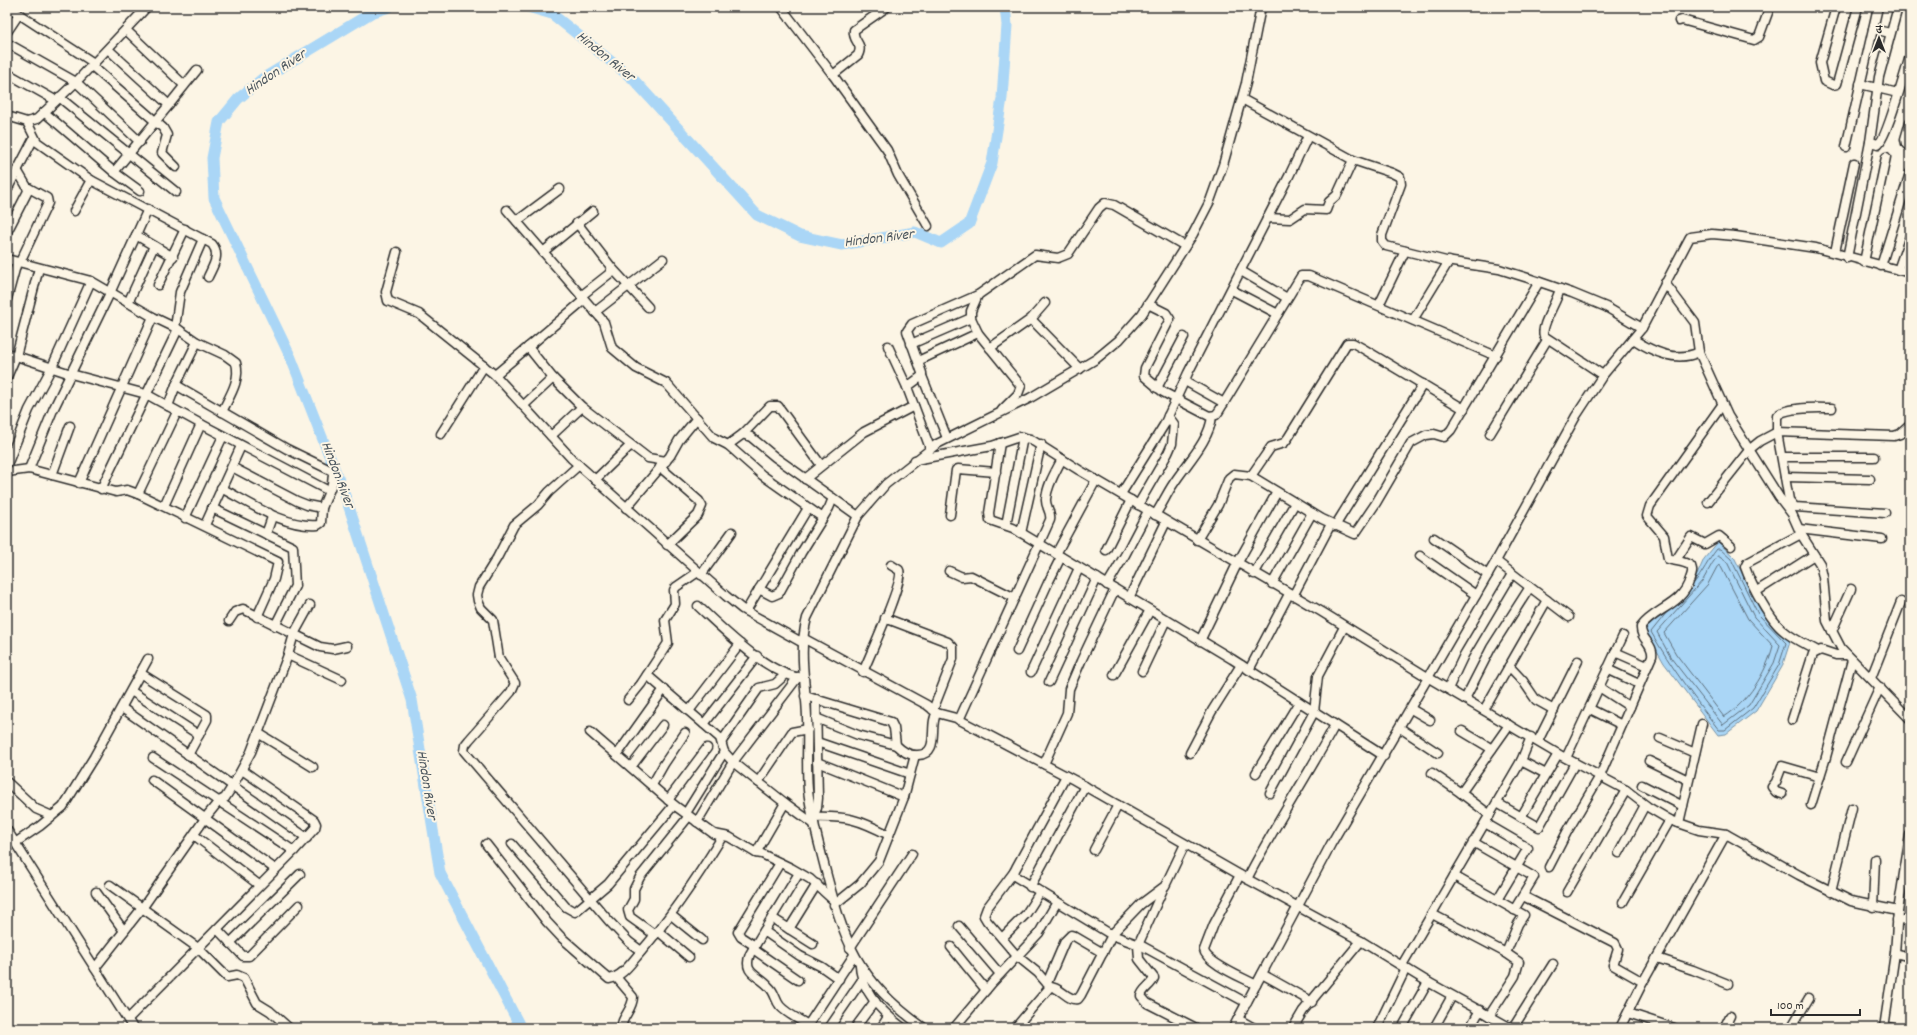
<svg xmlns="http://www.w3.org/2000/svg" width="1917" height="1035" font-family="Dekko,'Playpen Sans Deva',sans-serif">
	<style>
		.water { fill: #aad6f6; stroke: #7792a5 }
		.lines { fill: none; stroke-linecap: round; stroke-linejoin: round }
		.shore { stroke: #5e6f7c; stroke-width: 1 }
		.river { stroke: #aad6f6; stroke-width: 11 }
		.minor-casing { stroke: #2b2b2b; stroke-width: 11 }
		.minor { stroke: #fcf5e5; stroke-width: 8 }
		.labels { text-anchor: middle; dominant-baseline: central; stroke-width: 4; stroke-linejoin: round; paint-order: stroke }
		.water-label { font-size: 15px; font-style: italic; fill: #4b565e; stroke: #fcf5e5 }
	</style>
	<rect width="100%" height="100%" fill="#fcf5e5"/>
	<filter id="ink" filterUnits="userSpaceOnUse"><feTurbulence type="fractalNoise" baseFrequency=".025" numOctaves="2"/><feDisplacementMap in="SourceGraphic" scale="8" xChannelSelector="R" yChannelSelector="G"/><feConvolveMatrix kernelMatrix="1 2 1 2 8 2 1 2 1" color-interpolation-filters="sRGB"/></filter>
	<g filter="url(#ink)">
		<path class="water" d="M1718,542l16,15 27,54 29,31 -8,25 -26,44 -30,23 -8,1 -54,-72 -19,-33 52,-55 7,-16z"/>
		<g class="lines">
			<g class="shore">
				<path d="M1718,556l9,6 27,55 26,28 -6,18 -25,42 -26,20 -52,-67 -14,-26 46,-52 9,-16z"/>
				<path d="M1720,565l28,54 25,27c-7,27 -25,56 -49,71l-48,-63 -12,-21 44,-49 9,-17z"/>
				<path d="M1667,612l-16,20c20,35 43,66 68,98h6l28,-22 26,-43 7,-22 -28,-29 -27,-55 -11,-10h-3c-9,11 -14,24 -24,35"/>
			</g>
			<g class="river">
				<path d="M389,7l-18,6 -109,66 -24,20 -19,23 -7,36 2,40 77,160 56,143 65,199 28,173 81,155"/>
				<path d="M528,7l24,7 81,65 124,136 43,21 42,9 73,-13 26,11 28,-19 23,-61 10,-65 5,-73 -2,-18"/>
			</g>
			<defs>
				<g id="minor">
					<path d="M8,7l86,56"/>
					<path d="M781,7l52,68 54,75 11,25 30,51"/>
					<path d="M1836,7l-16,56 4,18 9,4 4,-1 21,-77"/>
					<path d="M1679,21l3,-1 72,20 5,-3 11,-30"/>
					<path d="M1873,29l17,4"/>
					<path d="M126,30l58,55"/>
					<path d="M7,32l12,-18"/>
					<path d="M7,43l69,39 64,60"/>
					<path d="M109,50l60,55 -55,67"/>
					<path d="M92,66l71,62 4,7 -5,18 14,14"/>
					<path d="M7,73l48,27"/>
					<path d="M833,75l25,-20c6,-12 -6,-13 -4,-25l33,-23"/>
					<path d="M1860,84l38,9"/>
					<path d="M59,97l117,95"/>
					<path d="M1242,99l111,61 39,13 8,4 1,7 -19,51v6l4,5 60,15 53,8 29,9 44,15 34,14 36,21"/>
					<path d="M169,105l28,-35"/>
					<path d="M44,112l70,60 26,19"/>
					<path d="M7,116l20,6 10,20 54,38 121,64c9,11 1,22 -4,33"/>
					<path d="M27,122l10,-3 39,-37 71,-75"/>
					<path d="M1910,122l-5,17 1,5 4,3"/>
					<path d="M1870,142l8,2c8,-4 28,-75 32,-88"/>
					<path d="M1846,147l32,-140"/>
					<path d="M7,190l27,-52"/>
					<path d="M507,210l97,112 8,26 24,20 30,15 48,55 14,7 15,-11 8,3 24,20 83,59"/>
					<path d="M74,211l17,-31"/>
					<path d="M1267,218l23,1 15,-10 21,1 3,-8 8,-7 16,-35"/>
					<path d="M517,221l43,-32"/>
					<path d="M577,223l35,45 -3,6 -28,22"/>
					<path d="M7,232l21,-41 -1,-4 -10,-17"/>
					<path d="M136,235l37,22"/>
					<path d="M397,252l-11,40 2,9 31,13 76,61 77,84 154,137 16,13 61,34"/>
					<path d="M543,252l50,-41"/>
					<path d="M1835,252l19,-89"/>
					<path d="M1847,258l23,-116 9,-65 19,-70"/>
					<path d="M7,259l84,22 62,36 25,12 19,13 -21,43 -8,21"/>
					<path d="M20,262l28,-59 -1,-5 -20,-11"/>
					<path d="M1864,262l22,-105"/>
					<path d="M1881,266l29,-93"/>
					<path d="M612,268l36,39"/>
					<path d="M1898,270l12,-34"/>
					<path d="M1241,271l46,27"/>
					<path d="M1665,283l30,40 4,29 29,64 51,81 13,17 9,20 19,30 3,13 4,44 14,27 69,71"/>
					<path d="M158,285l27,-56"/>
					<path d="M1560,289c-3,13 -20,37 -16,47l59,39"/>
					<path d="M1232,290l46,24"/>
					<path d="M7,299l10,-37"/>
					<path d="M128,303l26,-57"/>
					<path d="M1148,304l18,9 4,6 -25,49 -1,8 19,16 46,24 7,-1 3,-4 82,-135h8l187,80"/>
					<path d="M1379,305l26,-54"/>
					<path d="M595,312l68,-53"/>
					<path d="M1031,319l49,50"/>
					<path d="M1413,320l36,-59"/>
					<path d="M175,328l5,-36 23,-53"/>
					<path d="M1633,339c20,13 44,24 66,13"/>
					<path d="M197,342l28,13 11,8c5,17 -7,34 -14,49"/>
					<path d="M911,344l60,-26"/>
					<path d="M888,346l19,41"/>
					<path d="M528,347l24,30 30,30 66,51 18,3"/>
					<path d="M990,348l41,-29 14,-16"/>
					<path d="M7,353l64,21 75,20 55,30 128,67"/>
					<path d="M918,361l60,-28"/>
					<path d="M495,375l89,-75"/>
					<path d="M922,376l25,62"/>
					<path d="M7,377l9,-21 23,-88"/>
					<path d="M1185,381l39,22"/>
					<path d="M176,385l111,64 45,22 1,3 -1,10 -10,24 -1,15 -3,2c-33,3 -68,-22 -97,-37"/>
					<path d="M1157,388l27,-51"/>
					<path d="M523,406l30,-28"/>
					<path d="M1832,408c-14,0 -46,-2 -55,8v16l12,68 6,7 90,6"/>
					<path d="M1002,410l16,-16 3,-8 -43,-53 -7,-15v-7l7,-16 57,-40 23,3 10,-4 31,-46 6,-5 9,2 71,41"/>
					<path d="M441,434l43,-68"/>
					<path d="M743,434l27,-28h8l43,59"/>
					<path d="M1490,434l57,-94"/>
					<path d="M551,436l31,-29"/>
					<path d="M1000,443l-11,70 1,7 23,8 219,131 152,97"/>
					<path d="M728,445l34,30 61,43"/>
					<path d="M930,448l-23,-61 15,-11v-3l-15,-42 5,-7 66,-29"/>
					<path d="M1782,457h92"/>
					<path d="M915,460l77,-14 27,-9 11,2 49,31 243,142 107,66 129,76 68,36 22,17 22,13 29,10 27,4 73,41 52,26 47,10"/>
					<path d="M7,465l22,-55 23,-43 39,-86"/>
					<path d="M579,465l-30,27 -11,13 -24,20 -17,33 -18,29 -2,8 1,6 3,7 12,12 6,38 16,25 -4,9 -42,48 -4,5 -1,6 145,170 20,21 12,9"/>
					<path d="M232,467l65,34 10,4 15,3"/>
					<path d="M660,467l39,34 3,5 -4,9 -31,30"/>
					<path d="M29,469l24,-59 57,-117 38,-84"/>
					<path d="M7,472l22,-3 87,23 11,-2 11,4 39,-82"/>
					<path d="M52,475l18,-49"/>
					<path d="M1251,476l20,-29 13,-4 4,-5 59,-95h6l9,5 102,61"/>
					<path d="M1785,477l85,2"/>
					<path d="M805,479l59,-47 50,-26"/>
					<path d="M595,480l36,-35"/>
					<path d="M79,483l74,-166"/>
					<path d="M101,489l77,-160"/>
					<path d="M138,494l140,68 -4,17 -17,38"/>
					<path d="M1121,494l43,-69 24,-52 101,-197 19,-40"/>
					<path d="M1708,502l42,-53 10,-8 17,-9 117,4 6,-2 10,-9"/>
					<path d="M1138,505l30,-52 4,-9 2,-20 -6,-8"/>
					<path d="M164,506l37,-82"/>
					<path d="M212,508l81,39 2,39 -20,40"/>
					<path d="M626,508l44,-52 9,-16 18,-22"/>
					<path d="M950,515l6,-45 2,-1 38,3"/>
					<path d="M1155,515c7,-10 12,-22 19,-32 13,-20 36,-43 38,-67"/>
					<path d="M185,518l38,-82"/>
					<path d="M205,525l36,-79"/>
					<path d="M1006,525l17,-88"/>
					<path d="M1335,526l88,-142"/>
					<path d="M1799,529l83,10"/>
					<path d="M1021,533l20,-89"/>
					<path d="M266,534l6,-17 -3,-4"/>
					<path d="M1801,534l-54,29 -2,4c6,17 25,54 39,64 9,8 21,13 32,19"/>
					<path d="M1434,538l54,37"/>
					<path d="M1197,540l21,-35 11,-27 5,-4 17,2 71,43 33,15 21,-31 35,-60 15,-8 8,-1 10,3 7,-7 88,-148"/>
					<path d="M1106,550l25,-50"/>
					<path d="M1056,554l40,-74"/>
					<path d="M1420,556l56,39"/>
					<path d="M1676,560l15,-23 14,7 14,-8 12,10"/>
					<path d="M1496,561l73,56"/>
					<path d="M949,571l13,6 9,-1 44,22"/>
					<path d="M1254,574l41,-71"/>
					<path d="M701,575l31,-43"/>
					<path d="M1272,584l40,-71"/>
					<path d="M1107,585l18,-30 23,-44"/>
					<path d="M759,589l13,7 7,-3 22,-40 28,-45 4,-10"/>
					<path d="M1757,591l57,-36"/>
					<path d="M1293,596l38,-72"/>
					<path d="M1129,598l37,-76"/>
					<path d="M698,606c26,24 68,67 103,72"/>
					<path d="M746,611l62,-103"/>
					<path d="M885,618l63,24 5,5v12l-20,51"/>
					<path d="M229,621l6,-9 8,-3 77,38 13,2 14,-3"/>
					<path d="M1832,631l19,-42"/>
					<path d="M803,638l124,67 10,8"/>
					<path d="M1200,641l37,-77 40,-72"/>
					<path d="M1017,651l31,-68 13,-26"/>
					<path d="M1615,652l32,14"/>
					<path d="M288,655l54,25"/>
					<path d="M1509,666l14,15 13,19 18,10"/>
					<path d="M1607,669l32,15"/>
					<path d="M1249,670l40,-76"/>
					<path d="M1142,671l24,-51"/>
					<path d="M863,672c6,-15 42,-93 36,-102l-8,-5"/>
					<path d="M1031,672l48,-104"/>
					<path d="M140,673l67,42v5l-19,35"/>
					<path d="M647,675l73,63 4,14 9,10 52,41 29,21"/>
					<path d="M1114,675l36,-65"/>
					<path d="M1871,678l30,-76"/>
					<path d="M1049,682l48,-104"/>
					<path d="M1599,687l31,20"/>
					<path d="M1448,689l16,-34 48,-81"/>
					<path d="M131,691l68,44"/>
					<path d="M805,696l86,26 3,6 2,17c6,6 14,11 22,10 23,-1 10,-31 19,-42l19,5 118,62 173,99 114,62 67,41 83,46"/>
					<path d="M816,699l2,99 -1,10 -4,9c34,-1 45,2 76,18"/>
					<path d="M1465,699l26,-51 39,-61"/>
					<path d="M628,700l13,-16 27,-41 -3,-23 10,-16 -1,-14 2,-3 22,-15"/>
					<path d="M122,708l185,130"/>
					<path d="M1411,709l19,11"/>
					<path d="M1590,709l32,16"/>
					<path d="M1484,710l63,-110"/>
					<path d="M689,711l51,-67"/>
					<path d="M816,718l42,17 38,10"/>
					<path d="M959,720l91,-200c2,-8 -5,-13 -4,-21 1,-14 10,-28 16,-40"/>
					<path d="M1792,720l21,-66 8,-4 15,5h11"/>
					<path d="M704,724l53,-68"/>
					<path d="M1400,728l38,25"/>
					<path d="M1462,731l30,18"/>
					<path d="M590,732l84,73 40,29 15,3 27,16 6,1 29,14 19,11 22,20"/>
					<path d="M258,733l55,34"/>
					<path d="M1660,738l35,15"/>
					<path d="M722,741l37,-53 16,-4 10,-9"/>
					<path d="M1538,741l40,-80"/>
					<path d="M817,742l93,32"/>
					<path d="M1190,753l22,-42 29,-46"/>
					<path d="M617,755l47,-66"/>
					<path d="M153,758l141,93"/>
					<path d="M1566,758l57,-122"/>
					<path d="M1521,761l25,13"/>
					<path d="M1649,761l39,19"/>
					<path d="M817,762l87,35"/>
					<path d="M1846,762l34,-75"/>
					<path d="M1044,764l23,-51 2,-24 12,-28 34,-72"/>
					<path d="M631,767l32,-42"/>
					<path d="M1256,773l43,-71"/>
					<path d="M1432,773l29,20 29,22"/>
					<path d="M1066,776l-50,92 -2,4 2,5 96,58 30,11 105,57"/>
					<path d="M152,780l123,89"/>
					<path d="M7,782l29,27 16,7"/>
					<path d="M758,782l34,-50 16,-3"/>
					<path d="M652,785l12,-21 21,-31"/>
					<path d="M1642,785l41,21"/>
					<path d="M1270,793l44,-81 4,-36 26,-49"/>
					<path d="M1461,793l48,-68"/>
					<path d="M1782,794l-6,-2 -4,-5 4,-5 6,-16 38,11"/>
					<path d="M668,800l39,-52"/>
					<path d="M1497,803l42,24 36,-64"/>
					<path d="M1811,805l15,-48 26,-97"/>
					<path d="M686,813l38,-61"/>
					<path d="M1521,817l37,-63"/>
					<path d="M697,822l36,-60 65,-85"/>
					<path d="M1485,823l43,25 -31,52"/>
					<path d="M1679,823l23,-99"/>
					<path d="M7,830l126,198"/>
					<path d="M194,835l65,50"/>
					<path d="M1473,842l61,35 -20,33"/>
					<path d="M15,843l25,-17 23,-19 31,-50 54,-98"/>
					<path d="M486,844l61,78 15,16 47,41c13,-2 22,-16 30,-25 32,-37 58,-76 83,-117"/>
					<path d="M512,844l54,63 9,5 33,-28 66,-79"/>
					<path d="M1094,850l24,-45"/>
					<path d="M756,853l29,-50"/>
					<path d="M1619,853l26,-48"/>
					<path d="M1549,867l18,-35 33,-56 52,-120c2,-12 -12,-17 -11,-29 14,-19 41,-21 49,-48 2,-5 3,-8 1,-13 -8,-6 -14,-4 -23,-7l-4,-23 -17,-20 3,-10 72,-101"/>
					<path d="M1014,872l-27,36 -3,8 3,5 30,35 21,17 12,14"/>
					<path d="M799,873l-49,81c-8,20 9,21 19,33 6,5 6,13 11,19 7,8 19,13 28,19"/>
					<path d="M1240,875l-26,49 -10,26c2,13 40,28 52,35"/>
					<path d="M1454,876l70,39 -6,9 -12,29"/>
					<path d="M1247,879c27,-53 60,-102 88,-154"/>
					<path d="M110,885l88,63 29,29 10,-2 7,3 13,25 13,8 19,17"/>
					<path d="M1030,887l55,-101"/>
					<path d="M1163,889l-25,56 1,14 15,19c-3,8 -11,10 -13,18l6,7 49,25"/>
					<path d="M96,892l28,39"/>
					<path d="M1567,892l59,-102"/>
					<path d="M1831,892l21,-84"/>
					<path d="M1523,896l92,47 3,6 -5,16 30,17"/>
					<path d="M1623,902l47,-82"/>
					<path d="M834,905l26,-21 19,-23 25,-64 11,-42"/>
					<path d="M1873,907l2,-48"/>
					<path d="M1432,914l74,39 13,9 -4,14 -26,40"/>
					<path d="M671,915l31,25"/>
					<path d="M772,918l41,26"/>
					<path d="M1897,920l13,1"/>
					<path d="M959,926l41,48"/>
					<path d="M217,929l26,27h6l50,-51"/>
					<path d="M789,929l28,-45"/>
					<path d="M658,931l31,26"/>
					<path d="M764,931l36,25 22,11 17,12"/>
					<path d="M655,935l-25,-18 -2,-7 6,-11v-10l6,-12 49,-61"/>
					<path d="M1002,938l24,-24 14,-22"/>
					<path d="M230,943l70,-69"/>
					<path d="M755,946l-14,-9 -3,-5 42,-69"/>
					<path d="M951,947l35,43"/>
					<path d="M850,948l62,-94"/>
					<path d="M753,949l45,31"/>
					<path d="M1895,953l15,4"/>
					<path d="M1657,958l36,12 35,14"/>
					<path d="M860,965c1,27 23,48 43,63"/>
					<path d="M1402,965l119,-204 10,-24"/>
					<path d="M95,968l48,-61 63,-90 13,-16 6,-3 7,-11 19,-35 37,-97 6,-21 16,-29"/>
					<path d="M1262,974l50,28"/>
					<path d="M616,977l17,20c0,13 -13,21 -11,31"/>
					<path d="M1047,983l18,-42 6,-6 3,1 29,17"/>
					<path d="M1628,1013l46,15"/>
					<path d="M128,1019l166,-168 21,-23 1,-4 -2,-4 -72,-50"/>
					<path d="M1238,1019l16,9"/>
					<path d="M1884,1026l9,2"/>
					<path d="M806,1028l48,-73"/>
					<path d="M829,1028l33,-48"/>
					<path d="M855,1028l20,-27"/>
					<path d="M881,1028l7,-11"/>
					<path d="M924,1028c-68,-49 -80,-86 -100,-164 -6,-24 -13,-48 -16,-74 -2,-24 0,-48 -1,-73 -1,-33 -9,-66 0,-99l51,-102 28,-32 51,-40 93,-46 66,-39 23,-19 23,-26 51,-80 17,-33 13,-36 23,-82 15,-76"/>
					<path d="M954,1028l38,-45 47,-50 18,-31"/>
					<path d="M1015,1028l35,-41c11,0 17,14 28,12l3,-4 32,-62 28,-29 24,-18 20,-42"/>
					<path d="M1233,1028l98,-184 165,-283 80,-145 27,-41 39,-47 48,-91 22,-3 23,2 81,12 94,25"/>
					<path d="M1293,1028l10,-17 58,-70"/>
					<path d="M1377,1028l29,-60"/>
					<path d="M1402,1028l26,-46"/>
					<path d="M1434,1028l18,-32"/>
					<path d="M1470,1028l10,-18"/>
					<path d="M1513,1028l40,-64"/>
					<path d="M1620,1028l23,-46 83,-148"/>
					<path d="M1724,1028l6,-12"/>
					<path d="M1791,1028l18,-30"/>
					<path d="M1884,1028l11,-75 3,-42 12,-76"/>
				</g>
			</defs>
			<use href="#minor" class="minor-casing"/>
			<use href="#minor" class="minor"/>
		</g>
	</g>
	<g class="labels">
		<g class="water-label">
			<text transform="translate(605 57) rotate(39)">Hindon River</text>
			<text transform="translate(276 73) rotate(-34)">Hindon River</text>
			<text transform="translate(879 239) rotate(-7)">Hindon River</text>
			<text transform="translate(337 475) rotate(69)">Hindon River</text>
			<text transform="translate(426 785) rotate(81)">Hindon River</text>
		</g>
	</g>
	<rect width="1917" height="1035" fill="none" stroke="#fcf5e5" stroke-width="24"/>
	<rect x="12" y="12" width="1893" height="1011" fill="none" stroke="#2b2b2b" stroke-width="1.5" filter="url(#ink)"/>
	<g transform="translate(1879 38)" stroke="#fcf5e5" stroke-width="3" paint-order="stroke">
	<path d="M0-3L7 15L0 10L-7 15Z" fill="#2b2b2b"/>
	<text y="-6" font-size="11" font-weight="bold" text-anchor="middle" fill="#2b2b2b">उ</text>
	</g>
	<path d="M1771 1009v6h89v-6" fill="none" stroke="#2b2b2b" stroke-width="2"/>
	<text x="1777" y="1009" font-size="12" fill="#2b2b2b" stroke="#fcf5e5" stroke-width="3" paint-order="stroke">100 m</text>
</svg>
